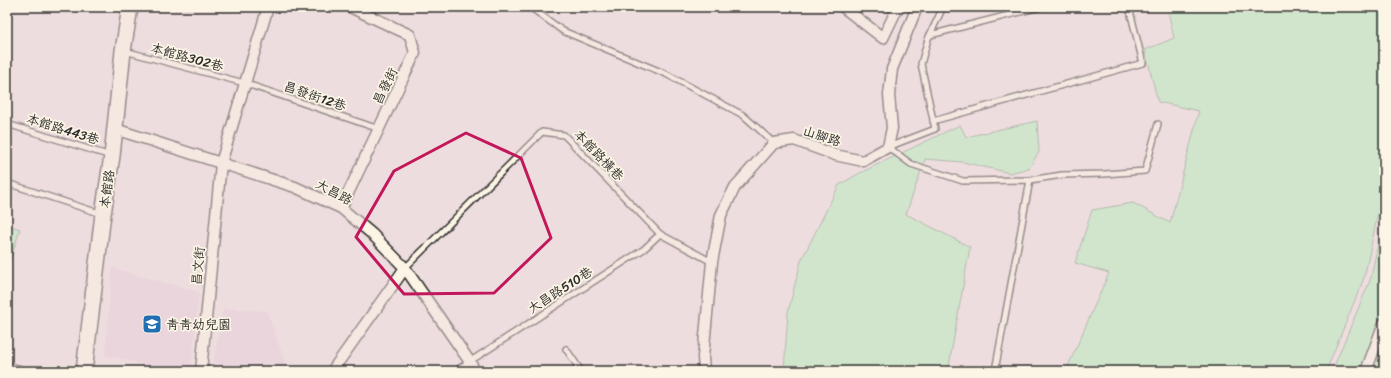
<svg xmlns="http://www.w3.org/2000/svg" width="1391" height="378" font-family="Sriracha,'LXGW WenKai TC',sans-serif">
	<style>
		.built { fill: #e4ccd9 }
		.green { fill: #aef0b9; stroke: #6c8e72 }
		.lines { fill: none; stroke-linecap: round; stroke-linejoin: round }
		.lane-casing { stroke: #2b2b2b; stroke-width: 8 }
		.street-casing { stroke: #2b2b2b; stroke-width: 13 }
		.secondary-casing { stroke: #2b2b2b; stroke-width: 18 }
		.lane { stroke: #fcf5e5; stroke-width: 5 }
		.street { stroke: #fcf5e5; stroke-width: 10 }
		.secondary { stroke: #fcf5e5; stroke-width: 15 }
		.marked { fill: none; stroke: #c2185b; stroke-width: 3; stroke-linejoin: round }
		.labels { text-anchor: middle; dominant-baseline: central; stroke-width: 3.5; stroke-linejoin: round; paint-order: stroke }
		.street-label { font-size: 13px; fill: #2b2b2b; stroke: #fcf5e5 }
		.poi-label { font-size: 13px; fill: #2b2b2b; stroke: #fcf5e5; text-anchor: start }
	</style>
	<rect width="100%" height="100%" fill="#eeddde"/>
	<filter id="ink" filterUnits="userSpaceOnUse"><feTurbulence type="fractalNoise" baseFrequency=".025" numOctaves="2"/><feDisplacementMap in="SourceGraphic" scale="8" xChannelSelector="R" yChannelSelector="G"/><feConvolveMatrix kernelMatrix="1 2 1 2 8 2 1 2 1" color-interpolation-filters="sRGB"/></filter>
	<g filter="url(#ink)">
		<g class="built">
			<path d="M112,268l87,24 -8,79h-21l-65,-16z"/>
			<path d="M223,308l44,3 21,60h-76z"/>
		</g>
		<g class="green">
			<path d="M1167,7h217v178l-20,93 -38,93h-260l43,-98 -34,-10 17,-53 41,-7 37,20 29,-112 -41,-9 -13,-52 29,-12z"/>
			<path d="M1037,121l2,31 -10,16 -19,5 -47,-11 -38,-3 -19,55 64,33 -22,124h-164l4,-59 13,-51 38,-76 21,-12 100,-48 6,12z"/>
			<path d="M1384,213v158h-52l39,-93z"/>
			<path d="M7,225l13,4 -13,42z"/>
		</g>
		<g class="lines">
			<defs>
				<g id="lane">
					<path d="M530,7l33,24 103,43 77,41 31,28"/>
					<path d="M930,35l110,-28"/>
					<path d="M125,51l119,32 135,46"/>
					<path d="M933,121l210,-58 -14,-56"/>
					<path d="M7,124l104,32"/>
					<path d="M888,147l23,17 52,17 67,-1 -35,191"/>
					<path d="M888,147l47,-18 -14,-65 7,-25 15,-32"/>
					<path d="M1030,180l32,-5 42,-1 41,-3 13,-47"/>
					<path d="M7,183l95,31"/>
					<path d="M405,268l137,-136 22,3 96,99 52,28"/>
					<path d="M566,349l15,22"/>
					<path d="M7,365l22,6"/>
					<path d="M455,371l189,-122 16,-15"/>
				</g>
				<g id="street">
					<path d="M843,7l40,31 15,-31"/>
					<path d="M115,129l180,58 46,21 31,26 33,34 65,94 5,9"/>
					<path d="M341,208l74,-155 -5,-18 -60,-28"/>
					<path d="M201,371l20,-208 47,-156"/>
					<path d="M332,371l73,-103"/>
					<path d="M704,371l-1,-14 9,-95 9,-47 14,-28 39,-44 20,-3 41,15 28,6 25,-14 4,-19 -3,-33 3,-26 25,-62"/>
					<path d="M1366,371l18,-48"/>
				</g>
				<path id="secondary" d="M84,371l19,-157 9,-58 11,-105 7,-44"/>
			</defs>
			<use href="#lane" class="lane-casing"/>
			<use href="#street" class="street-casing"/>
			<use href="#secondary" class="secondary-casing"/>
			<use href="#lane" class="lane"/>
			<use href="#street" class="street"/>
			<use href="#secondary" class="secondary"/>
		</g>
	</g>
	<path d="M0 0H1391V378H0ZM466,133l55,25 30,80 -57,55 -90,1 -48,-57 38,-66z" fill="#eeddde" fill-opacity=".55" fill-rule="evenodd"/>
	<path class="marked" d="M466,133l55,25 30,80 -57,55 -90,1 -48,-57 38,-66z"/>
	<defs>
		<symbol id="school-square" viewBox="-11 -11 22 22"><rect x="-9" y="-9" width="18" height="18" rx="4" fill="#1f6fb2" stroke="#fcf5e5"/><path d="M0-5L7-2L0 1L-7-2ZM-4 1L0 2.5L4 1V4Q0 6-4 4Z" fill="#fff"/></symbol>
	</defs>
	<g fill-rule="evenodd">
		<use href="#school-square" x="141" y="313" width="22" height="22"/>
	</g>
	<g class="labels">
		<g class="street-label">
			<text transform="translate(187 57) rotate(15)">本館路302巷</text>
			<text transform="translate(385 86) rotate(-64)">昌發街</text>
			<text transform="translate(315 96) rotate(19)">昌發街12巷</text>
			<text transform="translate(63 129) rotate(17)">本館路443巷</text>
			<text transform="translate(822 136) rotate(18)">山腳路</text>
			<text transform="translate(599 155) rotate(46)">本館路橫巷</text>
			<text transform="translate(107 189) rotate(-82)">本館路</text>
			<text transform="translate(334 192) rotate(28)">大昌路</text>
			<text transform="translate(198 266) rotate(-85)">昌文街</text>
			<text transform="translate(560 290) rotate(-33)">大昌路510巷</text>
		</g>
		<g class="poi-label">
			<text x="166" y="324">青青幼兒園</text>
		</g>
	</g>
	<rect width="1391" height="378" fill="none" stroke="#fcf5e5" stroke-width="24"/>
	<rect x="12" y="12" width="1367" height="354" fill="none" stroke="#2b2b2b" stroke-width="1.5" filter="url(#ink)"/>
</svg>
